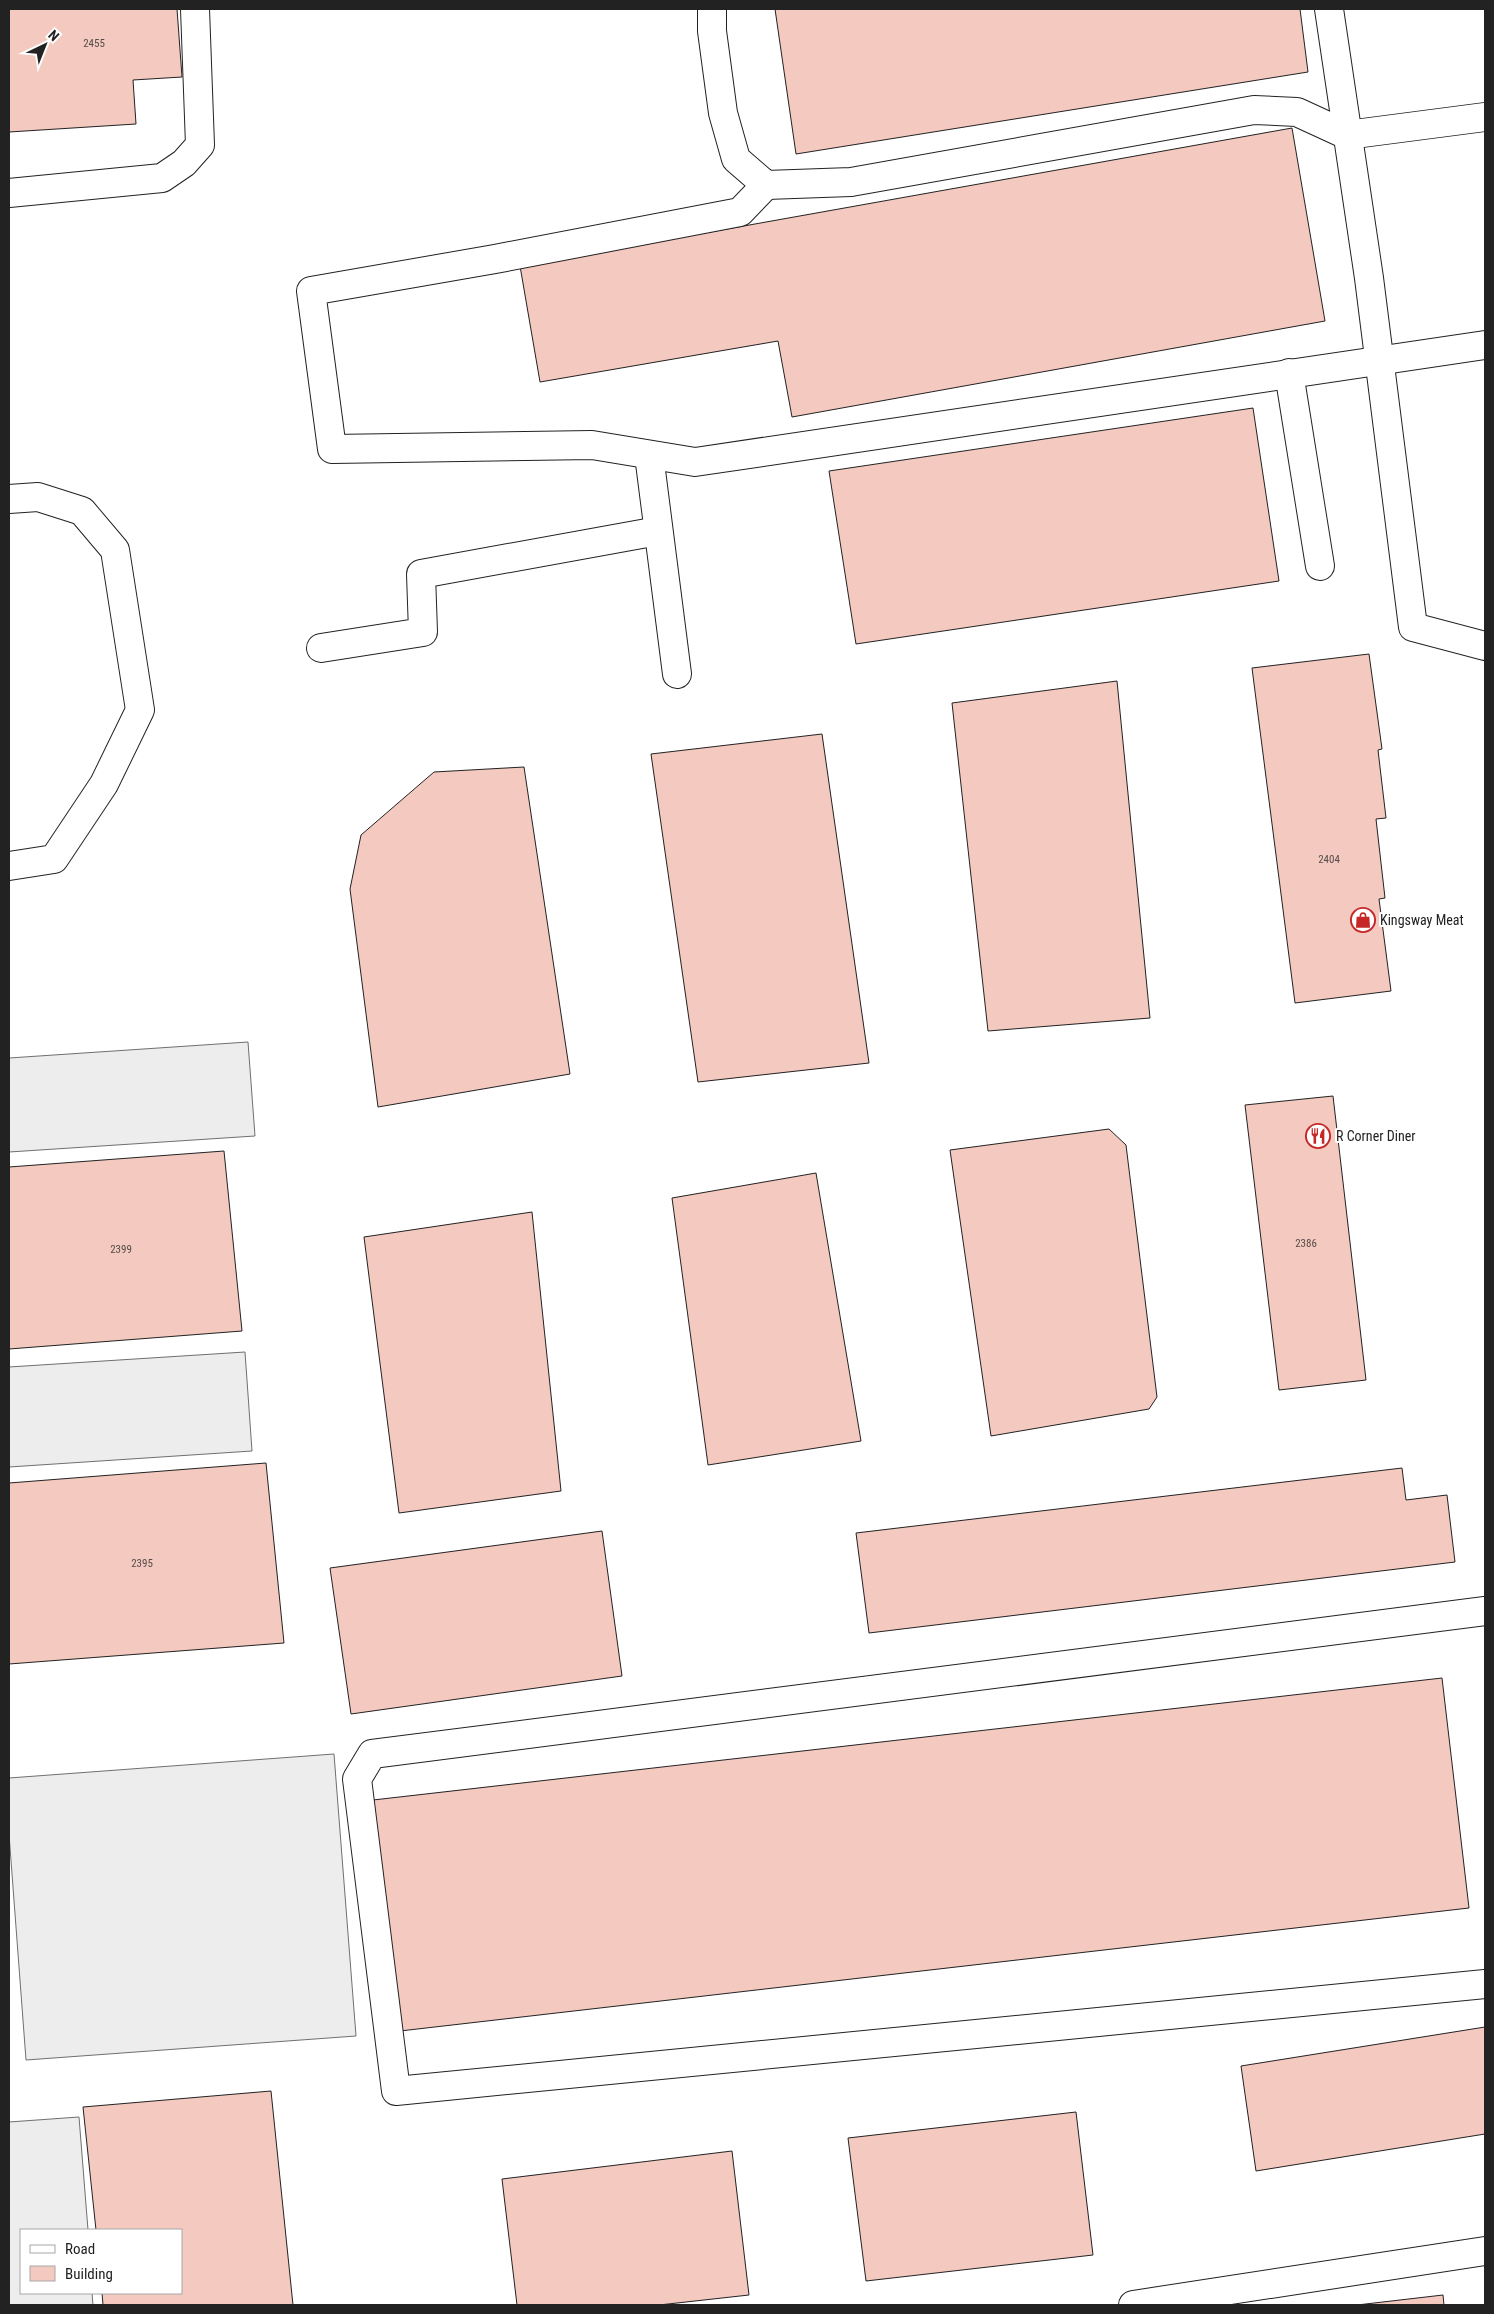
<svg xmlns="http://www.w3.org/2000/svg" width="1494" height="2314" font-family="'Roboto Condensed',sans-serif">
	<style>
		.parking { fill: #ededed; stroke: #6f6f6f }
		.building { fill: #f3c9c0; stroke: #222 }
		.lines { fill: none; stroke-linecap: round; stroke-linejoin: round }
		.minor-casing { stroke: #222; stroke-width: 30 }
		.minor { stroke: #fff; stroke-width: 28 }
		.labels { text-anchor: middle; dominant-baseline: central; stroke-width: 4; stroke-linejoin: round; paint-order: stroke }
		.number-label { font-size: 11px; fill: #564c4a }
		.poi-label { font-size: 14px; fill: #222; stroke: #fff; text-anchor: start }
	</style>
	<rect width="100%" height="100%" fill="#fff"/>
	<g class="parking">
		<path d="M248,1042l7,94 -246,16v-94z"/>
		<path d="M245,1352l7,99 -243,16v-100z"/>
		<path d="M334,1754l22,282 -330,24 -17,-226v-56z"/>
		<path d="M79,2117l9,113h-67v63h71l1,12h-84v-183z"/>
	</g>
	<g class="building">
		<path d="M9,9h168l5,68 -49,3 3,44 -127,8z"/>
		<path d="M775,9h525l8,63 -512,82z"/>
		<path d="M1292,128l33,193 -533,96 -14,-76 -238,41 -20,-116z"/>
		<path d="M1253,408l26,173 -423,63 -27,-173z"/>
		<path d="M1369,654l13,95 -4,1 8,68 -10,1 9,79 -6,1 12,92 -96,12 -43,-335z"/>
		<path d="M1117,681l33,337 -162,13 -36,-328z"/>
		<path d="M822,734l47,329 -171,19 -47,-328z"/>
		<path d="M524,767l46,307 -192,33 -28,-218 11,-54 73,-63z"/>
		<path d="M1333,1096l33,284 -87,10 -34,-285z"/>
		<path d="M1109,1129l17,16 31,252 -8,12 -158,27 -41,-286z"/>
		<path d="M224,1151l18,180 -233,18v-182z"/>
		<path d="M816,1173l45,268 -153,24 -36,-267z"/>
		<path d="M532,1212l29,279 -162,22 -35,-276z"/>
		<path d="M266,1463l18,180 -275,21v-181z"/>
		<path d="M1402,1468l4,32 41,-5 8,67 -586,71 -13,-100z"/>
		<path d="M602,1531l20,145 -271,38 -21,-146z"/>
		<path d="M1442,1678l27,230 -1069,123 -27,-231z"/>
		<path d="M1485,2027v107l-229,37 -15,-105z"/>
		<path d="M271,2091l22,214h-190l-1,-12h79v-63h-85l-13,-123z"/>
		<path d="M1076,2112l17,143 -227,26 -18,-143z"/>
		<path d="M732,2151l17,144 -90,10h-142l-15,-126z"/>
		<path d="M1443,2295l1,10h-87z"/>
	</g>
	<g class="lines">
		<defs>
			<g id="minor">
				<path d="M712,9v22l11,82 13,46 30,26 85,-3 403,-72 43,2 50,23 138,-18"/>
				<path d="M1329,9l40,269 44,349 72,19"/>
				<path d="M766,185l-26,27 -245,47 -184,32 21,158 260,-4 103,17 790,-117"/>
				<path d="M9,193l153,-15 22,-15 16,-18 -5,-136"/>
				<path d="M1289,373l31,193"/>
				<path d="M649,455l28,219"/>
				<path d="M9,499l29,-2 44,14 33,39 25,160 -36,74 -50,75 -45,7"/>
				<path d="M321,648l102,-16 -2,-58 237,-43"/>
				<path d="M1485,1611l-1113,143 -15,25 39,312 1089,-107"/>
				<path d="M1133,2305l352,-54"/>
			</g>
		</defs>
		<use href="#minor" class="minor-casing"/>
		<use href="#minor" class="minor"/>
	</g>
	<defs>
		<symbol id="shop-ring" viewBox="-11 -11 22 22"><circle r="9.5" fill="#fff" stroke="#c62828" stroke-width="1.5"/><path d="M-5-2.5h2.3a2.7 3.5 0 0 1 5.4 0H5L5.5 6h-11ZM-1.5-2.5h3a1.5 2.3 0 0 0-3 0Z" fill="#c62828"/></symbol>
		<symbol id="restaurant-ring" viewBox="-11 -11 22 22"><circle r="9.5" fill="#fff" stroke="#c62828" stroke-width="1.5"/><path d="M-5-6h1v4h1v-4h1v4h1v-4h1v5L-1.5 .5V6h-2V.5L-5-1ZM5-6V6H3V1.5H1.5Q1.5-4 5-6Z" fill="#c62828"/></symbol>
	</defs>
	<g fill-rule="evenodd">
		<use href="#shop-ring" x="1349" y="906" width="28" height="28"/>
		<use href="#restaurant-ring" x="1304" y="1122" width="28" height="28"/>
	</g>
	<g class="labels">
		<g class="number-label">
			<text x="94" y="43">2455</text>
			<text x="1329" y="859">2404</text>
			<text x="1306" y="1243">2386</text>
			<text x="121" y="1249">2399</text>
			<text x="142" y="1563">2395</text>
		</g>
		<g class="poi-label">
			<text x="1380" y="920">Kingsway Meat</text>
			<text x="1336" y="1136">R Corner Diner</text>
		</g>
	</g>
	<rect width="1494" height="2314" fill="none" stroke="#222222" stroke-width="20"/>
	<rect x="20" y="2229" width="162" height="65" fill="#ffffff" stroke="#a7a7a7"/>
	<rect x="30" y="2245" width="25" height="8" fill="#ffffff" stroke="#a7a7a7"/>
	<text x="65" y="2254" font-size="15" fill="#222222">Road</text>
	<rect x="30" y="2266" width="25" height="15" fill="#f3c9c0" stroke="#a7a7a7"/>
	<text x="65" y="2279" font-size="15" fill="#222222">Building</text>
	<g transform="translate(45 45) rotate(43)" stroke="#ffffff" stroke-width="4" paint-order="stroke">
	<path d="M0-4L9 19L0 12L-9 19Z" fill="#222222"/>
	<text y="-8" font-size="14" font-weight="bold" text-anchor="middle" fill="#222222">N</text>
	</g>
</svg>
